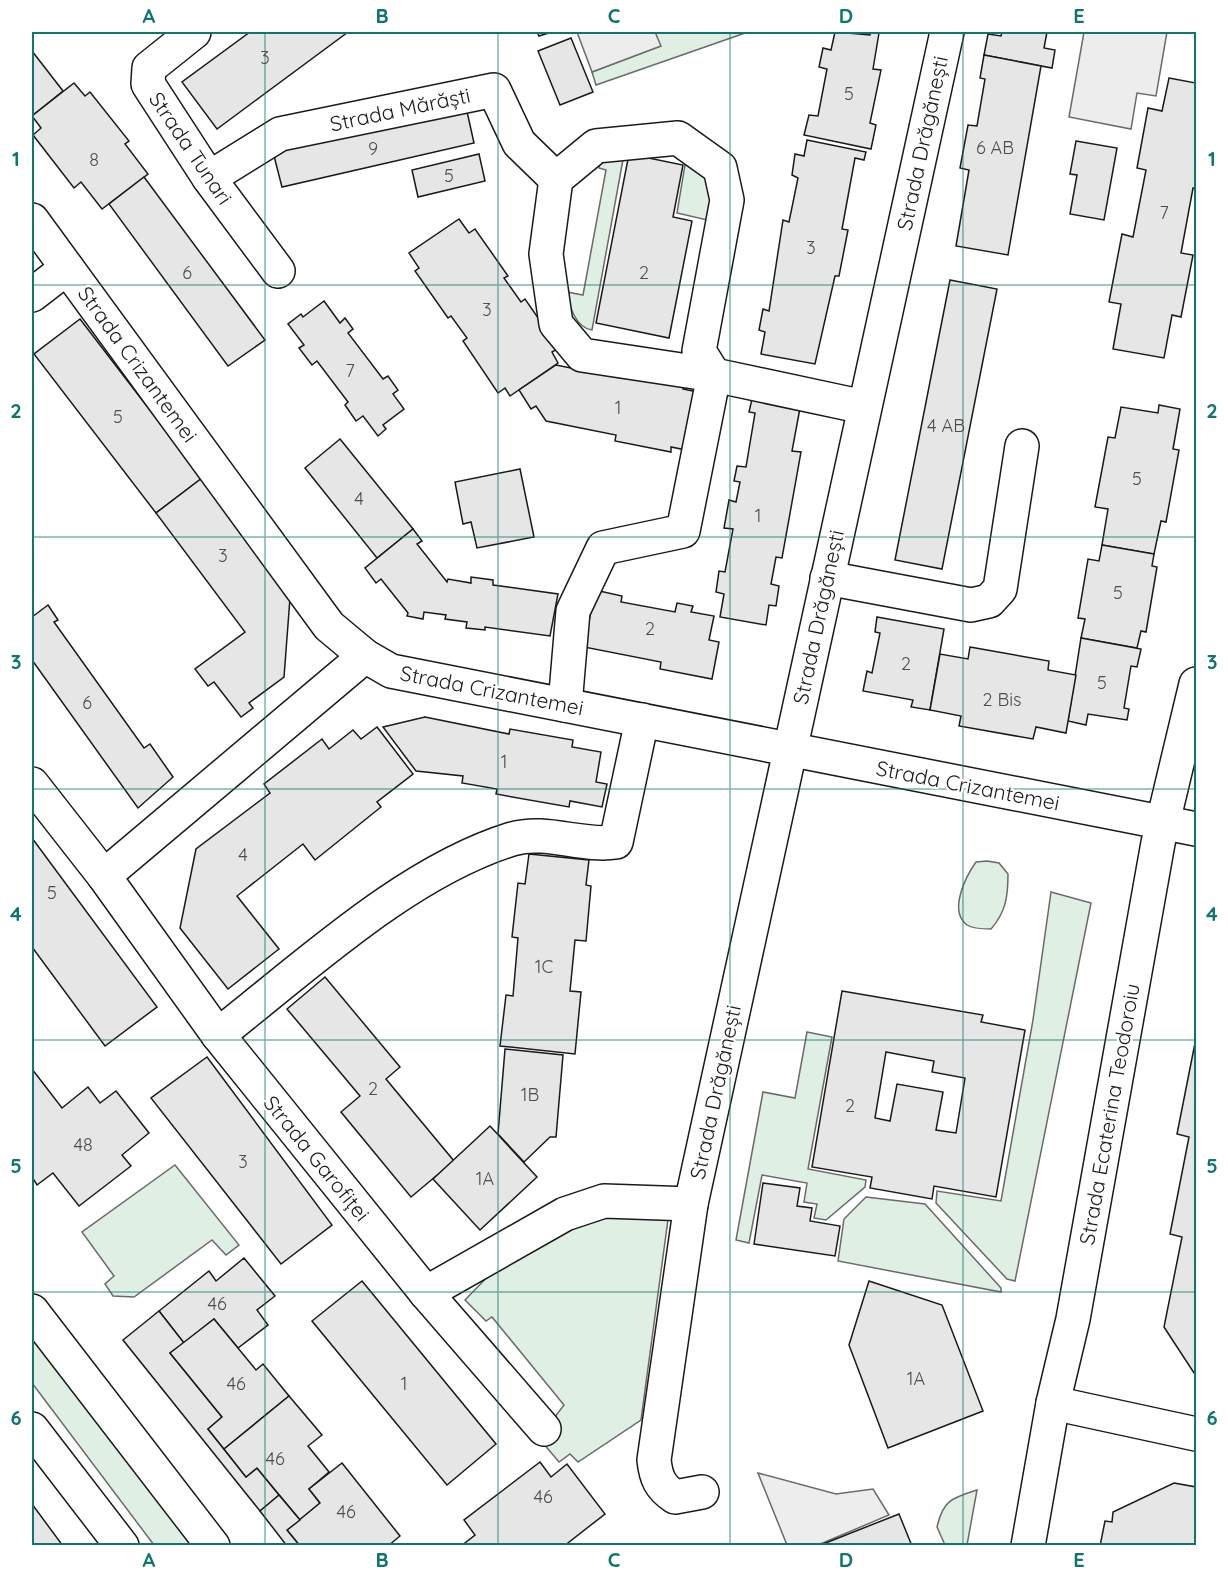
<svg xmlns="http://www.w3.org/2000/svg" width="1228" height="1577" font-family="Quicksand,sans-serif">
	<style>
		.green { fill: #e0efe3; stroke: #6a6a6a; stroke-width: 1.5 }
		.parking { fill: #ededed; stroke: #6a6a6a; stroke-width: 1.5 }
		.building { fill: #e6e6e6; stroke: #1a1a1a; stroke-width: 1.5; fill-rule: evenodd }
		.lines { fill: none; stroke-linecap: round; stroke-linejoin: round }
		.minor-casing { stroke: #1a1a1a; stroke-width: 36 }
		.major-casing { stroke: #1a1a1a; stroke-width: 36 }
		.minor { stroke: #fff; stroke-width: 33 }
		.major { stroke: #fff; stroke-width: 33 }
		.grid { fill: none; stroke: #0f766e; stroke-width: 1.5; stroke-opacity: 0.55 }
		.labels { text-anchor: middle; dominant-baseline: central; stroke-width: 4.5; stroke-linejoin: round; paint-order: stroke }
		.number-label { font-size: 18px; fill: #4d4d4d }
		.street-label { font-size: 21px; fill: #1a1a1a; stroke: #fff }
		.neatline { fill: none; stroke: #0f766e; stroke-width: 2 }
		.grid-label { font-size: 20px; text-anchor: middle; font-weight: bold; fill: #0f766e }
	</style>
	<rect width="100%" height="100%" fill="#fff"/>
	<g class="green">
		<path d="M655,32h93l-152,53 -4,-13 68,-26z"/>
		<path d="M602,150l22,4 -32,176c-16,-2 -23,-24 -25,-38l16,3 23,-125 -7,-2z"/>
		<path d="M685,165l19,3 12,54 -39,-9z"/>
		<path d="M987,861l12,2 9,11c0,22 -2,38 -17,55 -8,0 -18,0 -24,-4 -19,-14 -1,-49 9,-63z"/>
		<path d="M1051,892l40,11 -76,378 -8,-2 -71,-76 1,-12 64,10 32,-181z"/>
		<path d="M807,1032l25,5 -24,132 58,11 -1,7 -39,33 -12,-2 3,-14 -13,-2 3,-19 -45,-8 -13,68 -13,-3 27,-148 32,6z"/>
		<path d="M175,1165l64,80 -13,10 -14,-15 -78,57 -21,-1 -8,-12 9,-8 -32,-44z"/>
		<path d="M866,1197l59,7 76,84v4l-163,-31 6,-42z"/>
		<path d="M669,1212l-28,208 -63,42 -8,-8 -11,8 -16,-19 8,-21 13,-17 -72,-88 -6,4 -21,-21 31,-32 79,-52z"/>
		<path d="M32,1328l163,217h-41l-122,-162z"/>
		<path d="M977,1490l-10,55h-22l-8,-18c6,-27 15,-29 40,-37z"/>
	</g>
	<g class="parking">
		<path d="M577,32h78l6,14 -69,26z"/>
		<path d="M1084,32h83l-11,64 -19,-3 -6,36 -62,-12z"/>
		<path d="M758,1473l78,21 37,-5 16,26 -71,30h-31z"/>
	</g>
	<g class="building">
		<path d="M250,32h98l-131,97 -35,-47z"/>
		<path d="M537,32h15l-13,4z"/>
		<path d="M835,32l35,3v-3l9,1 -6,36 8,1 -11,53 6,2 -5,24 -67,-14 5,-20 9,1 9,-47 -8,-2 4,-19 8,2z"/>
		<path d="M1002,32h45l-3,16 11,2 -3,18 -68,-13 4,-21 13,2z"/>
		<path d="M571,38l22,54 -33,13 -22,-54z"/>
		<path d="M32,51l31,40 -31,25z"/>
		<path d="M984,55l57,11 -33,189 -52,-9 13,-76 -9,-2 8,-43 9,1 8,-47 -5,-1z"/>
		<path d="M1169,78l27,5v106l-3,-1 -12,65 12,2 -12,62 -9,-2 -8,43 -51,-9 8,-45 -12,-2 13,-68 11,3 13,-67 -9,-2 11,-60 14,3z"/>
		<path d="M74,83l11,13 5,-4 39,49 -4,3 23,30 -46,35 -21,-27 -7,6 -41,-53 8,-7 -9,-12z"/>
		<path d="M466,107l8,36 -192,44 -9,-35z"/>
		<path d="M807,140l59,12 -2,8 -9,-2 -13,71 6,1 -9,46h-4l-20,88 -54,-10 4,-22 -6,-2 4,-21 6,2 14,-91 6,2 9,-44 -6,-3 3,-21 9,2z"/>
		<path d="M1076,141l41,7 -13,72 -34,-6 7,-39 -7,-1z"/>
		<path d="M479,154l6,27 -67,16 -6,-27z"/>
		<path d="M629,154l54,11 -10,52 19,4 -23,117 -73,-15z"/>
		<path d="M144,177l121,163 -37,26 -119,-162z"/>
		<path d="M459,219l10,14 6,-4 33,47 -4,2 17,24 4,-3 34,49 -7,4 6,11 -48,33 -5,-8 -7,5 -35,-52 4,-3 -16,-22 -3,2 -33,-47 4,-3 -10,-15z"/>
		<path d="M950,280l47,9 -55,280 -47,-9z"/>
		<path d="M324,301l16,22 5,-5 8,11 -5,4 35,46 5,-3 10,14 -5,4 11,15 -21,16 3,4 -8,7 -15,-20 -7,5 -11,-16 3,-3 -31,-41 -5,4 -13,-17 5,-3 -16,-21 13,-10 2,3z"/>
		<path d="M80,319l122,159 -46,35 -122,-159z"/>
		<path d="M556,365l64,13 2,-6 63,12 -2,5 19,4 -11,58 -20,-4v5l-56,-11 1,-6 -70,-14 -10,-15 -5,3 -12,-19z"/>
		<path d="M752,399l48,9 -8,43 9,1 -19,106 -6,-1 -5,27 8,2 -3,20 -7,-1 -3,20 -46,-8 4,-23 -8,-2 3,-21 6,1 8,-43 -9,-1 5,-28 7,2 4,-20 -6,-1 3,-15 9,1 9,-54 -6,-1z"/>
		<path d="M1159,405l21,4 -7,40 6,1 -13,72 -5,-1 -7,33 -52,-9 6,-36 -13,-2 13,-70 7,1 6,-31 37,6z"/>
		<path d="M340,439l73,90 -36,29 -72,-90z"/>
		<path d="M520,469l14,68 -57,11 -6,-26 -8,2 -8,-42z"/>
		<path d="M202,478l88,120 -6,79 -35,26 4,5 -12,9 -27,-35 -6,4 -13,-17 50,-37 -89,-119z"/>
		<path d="M413,529l9,12 -5,3 30,38 1,-3 23,4v-6l22,3v5l65,9 -8,42 -65,-9v3l-19,-2 1,-6 -22,-3 1,-4 -22,-3 -1,7 -16,-3 1,-3 -27,-34 -5,4 -11,-15z"/>
		<path d="M1102,545l52,9 -2,12 5,1 -11,65 -5,-1 -4,17 -56,-10 4,-19 -7,-1 10,-59 11,2z"/>
		<path d="M595,590l27,6 -1,6 54,10 2,-9 16,3 -2,6 23,4 -5,24 10,2 -7,37 -52,-10 1,-7 -77,-15z"/>
		<path d="M48,605l10,15 -4,2 90,126 6,-4 23,33 -35,31 -106,-148v-43z"/>
		<path d="M877,617l67,12 -14,81 -19,-3 2,-7 -50,-9 4,-20 5,2 8,-40 -5,-1z"/>
		<path d="M1081,638l60,11 -4,18 -6,-1 -7,42 5,1 -2,11 -39,-6 -2,11 -18,-4z"/>
		<path d="M970,647l79,14 -1,9 28,5 -10,58 -30,-6 -3,12 -74,-13 2,-10 -31,-6 10,-56 28,5z"/>
		<path d="M425,717l84,17 1,-5 63,11 -1,7 29,5 -5,30 11,2 -5,23 -32,-6 -1,6 -73,-13 1,-5 -35,-6 1,-7 -47,-5 -33,-44z"/>
		<path d="M377,727l36,47 -36,28 4,5 -66,53 -12,-16 -66,52 42,53 -51,40 -48,-61 16,-79 74,-56 -6,-9 58,-45 7,10 24,-19 8,9z"/>
		<path d="M32,838l125,169 -52,39 -73,-99z"/>
		<path d="M529,854l60,6 -3,25 5,1 -5,55 -11,-1 -5,51 11,1 -6,62 -75,-8 6,-51 7,1 5,-58 -6,-1 6,-54 7,1z"/>
		<path d="M325,977l75,90 -14,12 68,82 -43,36 -70,-85 19,-16 -73,-87z"/>
		<path d="M842,991l141,24 -2,7 44,8 -29,167 -62,-11 -2,13 -62,-11 2,-11 -60,-10zM886,1052l48,9 -2,11 33,6 -9,55 -20,-3 7,-38 -46,-8 -7,37 -15,-3z"/>
		<path d="M1196,1038v338l-32,-49 18,-90 -12,-3 19,-97 -12,-3z"/>
		<path d="M505,1049l58,6 -7,82h-6l-26,25 -26,-28z"/>
		<path d="M207,1057l125,168 -51,39 -130,-166z"/>
		<path d="M32,1069l30,39 26,-21 12,16 16,-12 33,42 -27,22 9,11 -52,40 -26,-33 -16,12 -5,-8z"/>
		<path d="M490,1126l47,51 -57,53 -47,-51z"/>
		<path d="M763,1183l37,5 -3,18 15,2 -2,13 30,5 -5,30 -81,-12z"/>
		<path d="M244,1258l31,38 -18,14 11,15 -30,23 -24,-29 -30,24 -25,-32 50,-40 7,10z"/>
		<path d="M362,1281l134,163 -49,41 -135,-164z"/>
		<path d="M869,1281l73,24 41,106 -95,37 -39,-103z"/>
		<path d="M159,1311l25,32 -14,10 52,64 -14,12 38,48 11,-9 22,27 -19,16 -137,-171z"/>
		<path d="M214,1319l42,51 7,-6 26,32 -65,53 -16,-20 14,-12 -52,-64z"/>
		<path d="M289,1396l33,39 -14,11 21,26 -20,17 11,14 -20,17 -43,-52 -11,9 -22,-28z"/>
		<path d="M540,1462l11,15 16,-13 38,50 -41,32h-103l14,-11 -11,-15z"/>
		<path d="M342,1463l58,73 -12,10h-88l-13,-16 33,-27 -11,-14z"/>
		<path d="M1174,1483l22,4v59h-96l5,-25 7,1 1,-10z"/>
		<path d="M279,1495l21,25 -13,10 13,16h-13l-27,-35z"/>
		<path d="M32,1504l31,42h-31z"/>
		<path d="M899,1514l13,32h-94z"/>
	</g>
	<g class="lines">
		<defs>
			<g id="minor">
				<path d="M194,32l-45,36 -1,16 61,94 69,93"/>
				<path d="M209,178l71,-44 214,-44 25,53 37,36"/>
				<path d="M32,220l297,406 36,30 26,15 805,158"/>
				<path d="M32,295l35,-27"/>
				<path d="M827,578l144,27 18,-4 11,-12 22,-143"/>
				<path d="M565,705l8,-94 30,-63 80,-17 31,-156 -15,-24 28,-151 -7,-32 -42,-30 -82,8 -40,33 -10,75 10,70 26,31 132,20 150,32"/>
				<path d="M32,784l72,92 114,159 208,258 118,136"/>
				<path d="M104,876l261,-220"/>
				<path d="M218,1035c87,-68 188,-163 294,-196 34,-10 70,8 104,3l26,-122"/>
				<path d="M426,1293l139,-79 39,-13 87,3"/>
				<path d="M1053,1403l143,31"/>
				<path d="M702,1492l-27,5c-15,-10 -19,-19 -21,-37l37,-256 256,-1172"/>
			</g>
			<g id="major">
				<path d="M32,1311l181,235"/>
				<path d="M32,1429l90,117"/>
				<path d="M1028,1546l25,-143 20,-84 85,-476 38,-159"/>
			</g>
		</defs>
		<use href="#minor" class="minor-casing"/>
		<use href="#major" class="major-casing"/>
		<use href="#minor" class="minor"/>
		<use href="#major" class="major"/>
	</g>
	<path class="grid" d="M265,32v1514M498,32v1514M730,32v1514M963,32v1514M32,285h1164M32,537h1164M32,789h1164M32,1040h1164M32,1292h1164"/>
	<g class="labels">
		<g class="number-label">
			<text x="265" y="57">3</text>
			<text x="849" y="93">5</text>
			<text x="995" y="147">6 AB</text>
			<text x="373" y="148">9</text>
			<text x="94" y="159">8</text>
			<text x="449" y="175">5</text>
			<text x="1164" y="212">7</text>
			<text x="811" y="247">3</text>
			<text x="187" y="272">6</text>
			<text x="644" y="272">2</text>
			<text x="487" y="309">3</text>
			<text x="350" y="370">7</text>
			<text x="618" y="407">1</text>
			<text x="118" y="416">5</text>
			<text x="946" y="425">4 AB</text>
			<text x="1137" y="478">5</text>
			<text x="359" y="498">4</text>
			<text x="758" y="515">1</text>
			<text x="223" y="555">3</text>
			<text x="1118" y="592">5</text>
			<text x="650" y="628">2</text>
			<text x="906" y="663">2</text>
			<text x="1102" y="682">5</text>
			<text x="1002" y="699">2 Bis</text>
			<text x="87" y="702">6</text>
			<text x="504" y="761">1</text>
			<text x="243" y="854">4</text>
			<text x="52" y="892">5</text>
			<text x="544" y="966">1C</text>
			<text x="373" y="1088">2</text>
			<text x="530" y="1094">1B</text>
			<text x="850" y="1105">2</text>
			<text x="83" y="1144">48</text>
			<text x="243" y="1161">3</text>
			<text x="485" y="1178">1A</text>
			<text x="217" y="1303">46</text>
			<text x="916" y="1378">1A</text>
			<text x="236" y="1383">46</text>
			<text x="404" y="1383">1</text>
			<text x="275" y="1458">46</text>
			<text x="543" y="1496">46</text>
			<text x="346" y="1511">46</text>
		</g>
		<g class="street-label">
			<text transform="translate(400 109) rotate(-12)">Strada Mărăști</text>
			<text transform="translate(922 143) rotate(-78)">Strada Drăgănești</text>
			<text transform="translate(191 148) rotate(56)">Strada Tunari</text>
			<text transform="translate(138 364) rotate(54)">Strada Crizantemei</text>
			<text transform="translate(818 617) rotate(-78)">Strada Drăgănești</text>
			<text transform="translate(492 690) rotate(11)">Strada Crizantemei</text>
			<text transform="translate(968 785) rotate(11)">Strada Crizantemei</text>
			<text transform="translate(715 1092) rotate(-78)">Strada Drăgănești</text>
			<text transform="translate(1109 1114) rotate(-80)">Strada Ecaterina Teodoroiu</text>
			<text transform="translate(317 1158) rotate(51)">Strada Garofiței</text>
		</g>
	</g>
	<rect width="1228" height="1577" fill="none" stroke="#ffffff" stroke-width="66"/>
	<rect x="33" y="33" width="1162" height="1511" class="neatline"/>
	<g class="grid-label">
		<text x="149" y="23">A</text>
		<text x="382" y="23">B</text>
		<text x="614" y="23">C</text>
		<text x="846" y="23">D</text>
		<text x="1079" y="23">E</text>
		<text x="16" y="166">1</text>
		<text x="1212" y="166">1</text>
		<text x="16" y="418">2</text>
		<text x="1212" y="418">2</text>
		<text x="16" y="669">3</text>
		<text x="1212" y="669">3</text>
		<text x="16" y="921">4</text>
		<text x="1212" y="921">4</text>
		<text x="16" y="1173">5</text>
		<text x="1212" y="1173">5</text>
		<text x="16" y="1425">6</text>
		<text x="1212" y="1425">6</text>
		<text x="149" y="1567">A</text>
		<text x="382" y="1567">B</text>
		<text x="614" y="1567">C</text>
		<text x="846" y="1567">D</text>
		<text x="1079" y="1567">E</text>
	</g>
</svg>
